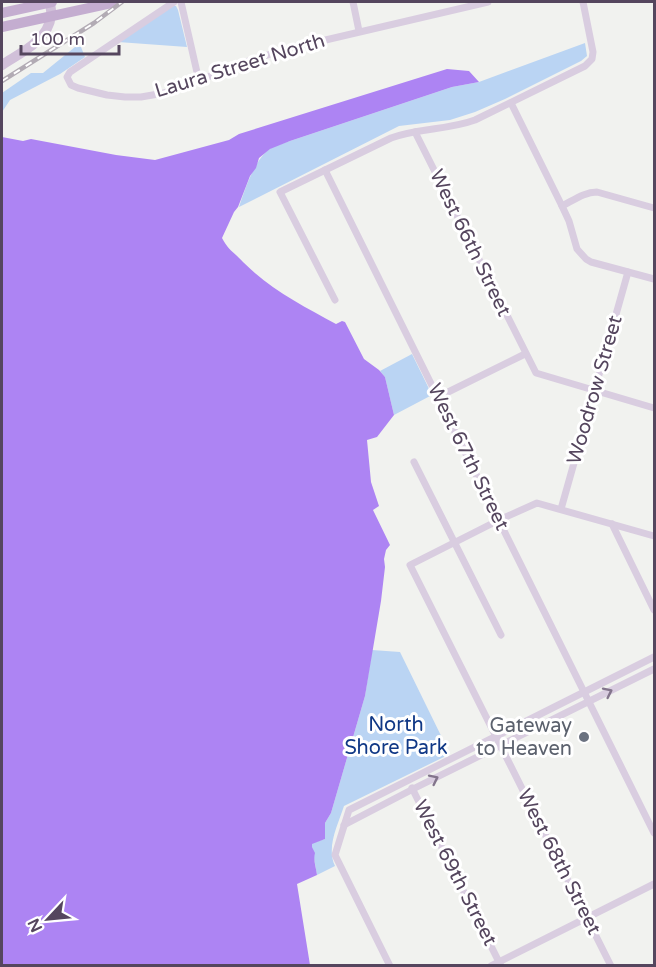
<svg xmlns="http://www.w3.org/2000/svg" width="656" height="967" font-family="'Varela Round',sans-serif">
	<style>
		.green { fill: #bad4f3 }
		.water { fill: #ad84f3 }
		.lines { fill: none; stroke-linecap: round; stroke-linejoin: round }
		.street { stroke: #d9cde0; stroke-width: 7 }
		.secondary { stroke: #d1c0d9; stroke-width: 10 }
		.primary { stroke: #c4add0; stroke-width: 10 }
		.rail-casing { stroke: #b2abb4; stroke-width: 4.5 }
		.rail { stroke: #fff; stroke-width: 2; stroke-dasharray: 7; stroke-linecap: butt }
		.oneway { stroke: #83758c }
		.worship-dot { fill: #6b7280; stroke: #fff; stroke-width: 2 }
		.labels { text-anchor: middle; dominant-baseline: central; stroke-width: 6; stroke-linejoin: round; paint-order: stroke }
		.street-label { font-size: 20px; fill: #55465e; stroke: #fff }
		.park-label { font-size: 20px; fill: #103886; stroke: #fff }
		.worship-label { font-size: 20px; fill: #5b616d; stroke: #fff; text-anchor: end }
	</style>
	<rect width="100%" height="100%" fill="#f1f2ef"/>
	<g class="green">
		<path d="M170,6h6l2,4 9,37 -69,-5z"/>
		<path d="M585,43l2,13 -6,5 -76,38 -30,13 -25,8 -51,6 -160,81c6,-18 16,-49 32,-59 6,-3 13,-5 19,-7l162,-54 27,-5z"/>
		<path d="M75,47h6l4,10 -25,17 -50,26 -8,12v-19l29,-20h12z"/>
		<path d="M412,354l20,41 -38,20 -9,-38 -5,-6z"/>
		<path d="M372,650l28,2 50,102 -106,52c-6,19 -18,41 -9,60l-18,9 -5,-28v-4l13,-4v-16l6,-10 34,-117z"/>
	</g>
	<path class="water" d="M447,69l22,2 10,11 -27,5 -162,54 -20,8 -11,9 -3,10 -6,8 -12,31 -4,5 -12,26c6,12 13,15 21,24 27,27 60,44 93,62l6,-3 3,1 19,37 15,11 6,7 9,38 -17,22 -10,3 4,42 8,24 -6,4 17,35 -4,5 -2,9 1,8 -4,34 -16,95 -34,117 -6,10v16l-13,5v3l3,6c-2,7 1,14 2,22l-20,9 13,81h-308v-828l21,4 8,-2 85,16 39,5 74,-20 10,-6z"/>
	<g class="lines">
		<g class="street">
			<path d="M174,2l-104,70 -3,5 4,8 7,3 29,7 18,2h16l23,-4 35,-12 36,-16 52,-16 201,-47"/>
			<path d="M181,2l18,79"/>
			<path d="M353,2l6,29"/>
			<path d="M511,103l51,103 7,15 8,28 9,10 5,3 63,17"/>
			<path d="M415,132l121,241 118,35"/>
			<path d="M325,170l329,663"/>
			<path d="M562,206c12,-6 22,-14 35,-14l57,16"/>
			<path d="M335,300l-55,-108 111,-54c27,-10 57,-8 84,-18l110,-54 7,-7 1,-7 -10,-50"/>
			<path d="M438,397l87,-43"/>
			<path d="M414,462l87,173"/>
			<path d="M561,509l67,-237"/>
			<path d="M612,524l42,86"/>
			<path d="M412,788l89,178"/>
			<path d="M344,825l73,-38 237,-118"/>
			<path d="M390,966l-55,-111 14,-45 305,-153"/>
			<path d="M491,966l163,-82"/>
			<path d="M611,966l-201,-401 89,-45 38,-17 117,33"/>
		</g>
		<path class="secondary" d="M2,65c18,-12 46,-24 49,-49 1,-4 -1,-10 -1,-14"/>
		<g class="primary">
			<path d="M2,13l50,-11"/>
			<path d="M2,27l114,-25"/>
		</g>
		<defs>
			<path id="rail" d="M2,81l92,-58 28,-21"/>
		</defs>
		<use href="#rail" class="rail-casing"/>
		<use href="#rail" class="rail"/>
	</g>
	<defs><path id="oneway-chevron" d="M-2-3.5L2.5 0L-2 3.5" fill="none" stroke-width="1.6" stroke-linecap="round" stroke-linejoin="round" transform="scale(1.5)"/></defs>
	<g class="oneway">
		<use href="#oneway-chevron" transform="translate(608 692) rotate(-26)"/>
		<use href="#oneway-chevron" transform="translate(434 779) rotate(-26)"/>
	</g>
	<circle class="worship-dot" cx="584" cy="737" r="6"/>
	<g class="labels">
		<g class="street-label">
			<text transform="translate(240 66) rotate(-17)">Laura Street North</text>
			<text transform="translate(470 243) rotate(64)">West 66th Street</text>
			<text transform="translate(595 390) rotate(-74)">Woodrow Street</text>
			<text transform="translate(468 457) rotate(64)">West 67th Street</text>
			<text transform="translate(559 862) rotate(63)">West 68th Street</text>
			<text transform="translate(455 873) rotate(63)">West 69th Street</text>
		</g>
		<g class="park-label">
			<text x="396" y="725">North<tspan x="396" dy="23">Shore Park</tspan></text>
		</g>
		<g class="worship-label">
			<text x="572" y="726">Gateway<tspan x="572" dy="23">to Heaven</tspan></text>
		</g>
	</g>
	<rect width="656" height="967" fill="none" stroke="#55465e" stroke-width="6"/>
	<g transform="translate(48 919) rotate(244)" stroke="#ffffff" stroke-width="4.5" paint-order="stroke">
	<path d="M0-4.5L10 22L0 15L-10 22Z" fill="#55465e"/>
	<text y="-9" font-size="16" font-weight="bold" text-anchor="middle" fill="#55465e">N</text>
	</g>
	<path d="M21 45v9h98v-9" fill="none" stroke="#55465e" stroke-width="3"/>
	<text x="30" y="45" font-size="18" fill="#55465e" stroke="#ffffff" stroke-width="4.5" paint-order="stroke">100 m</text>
</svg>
